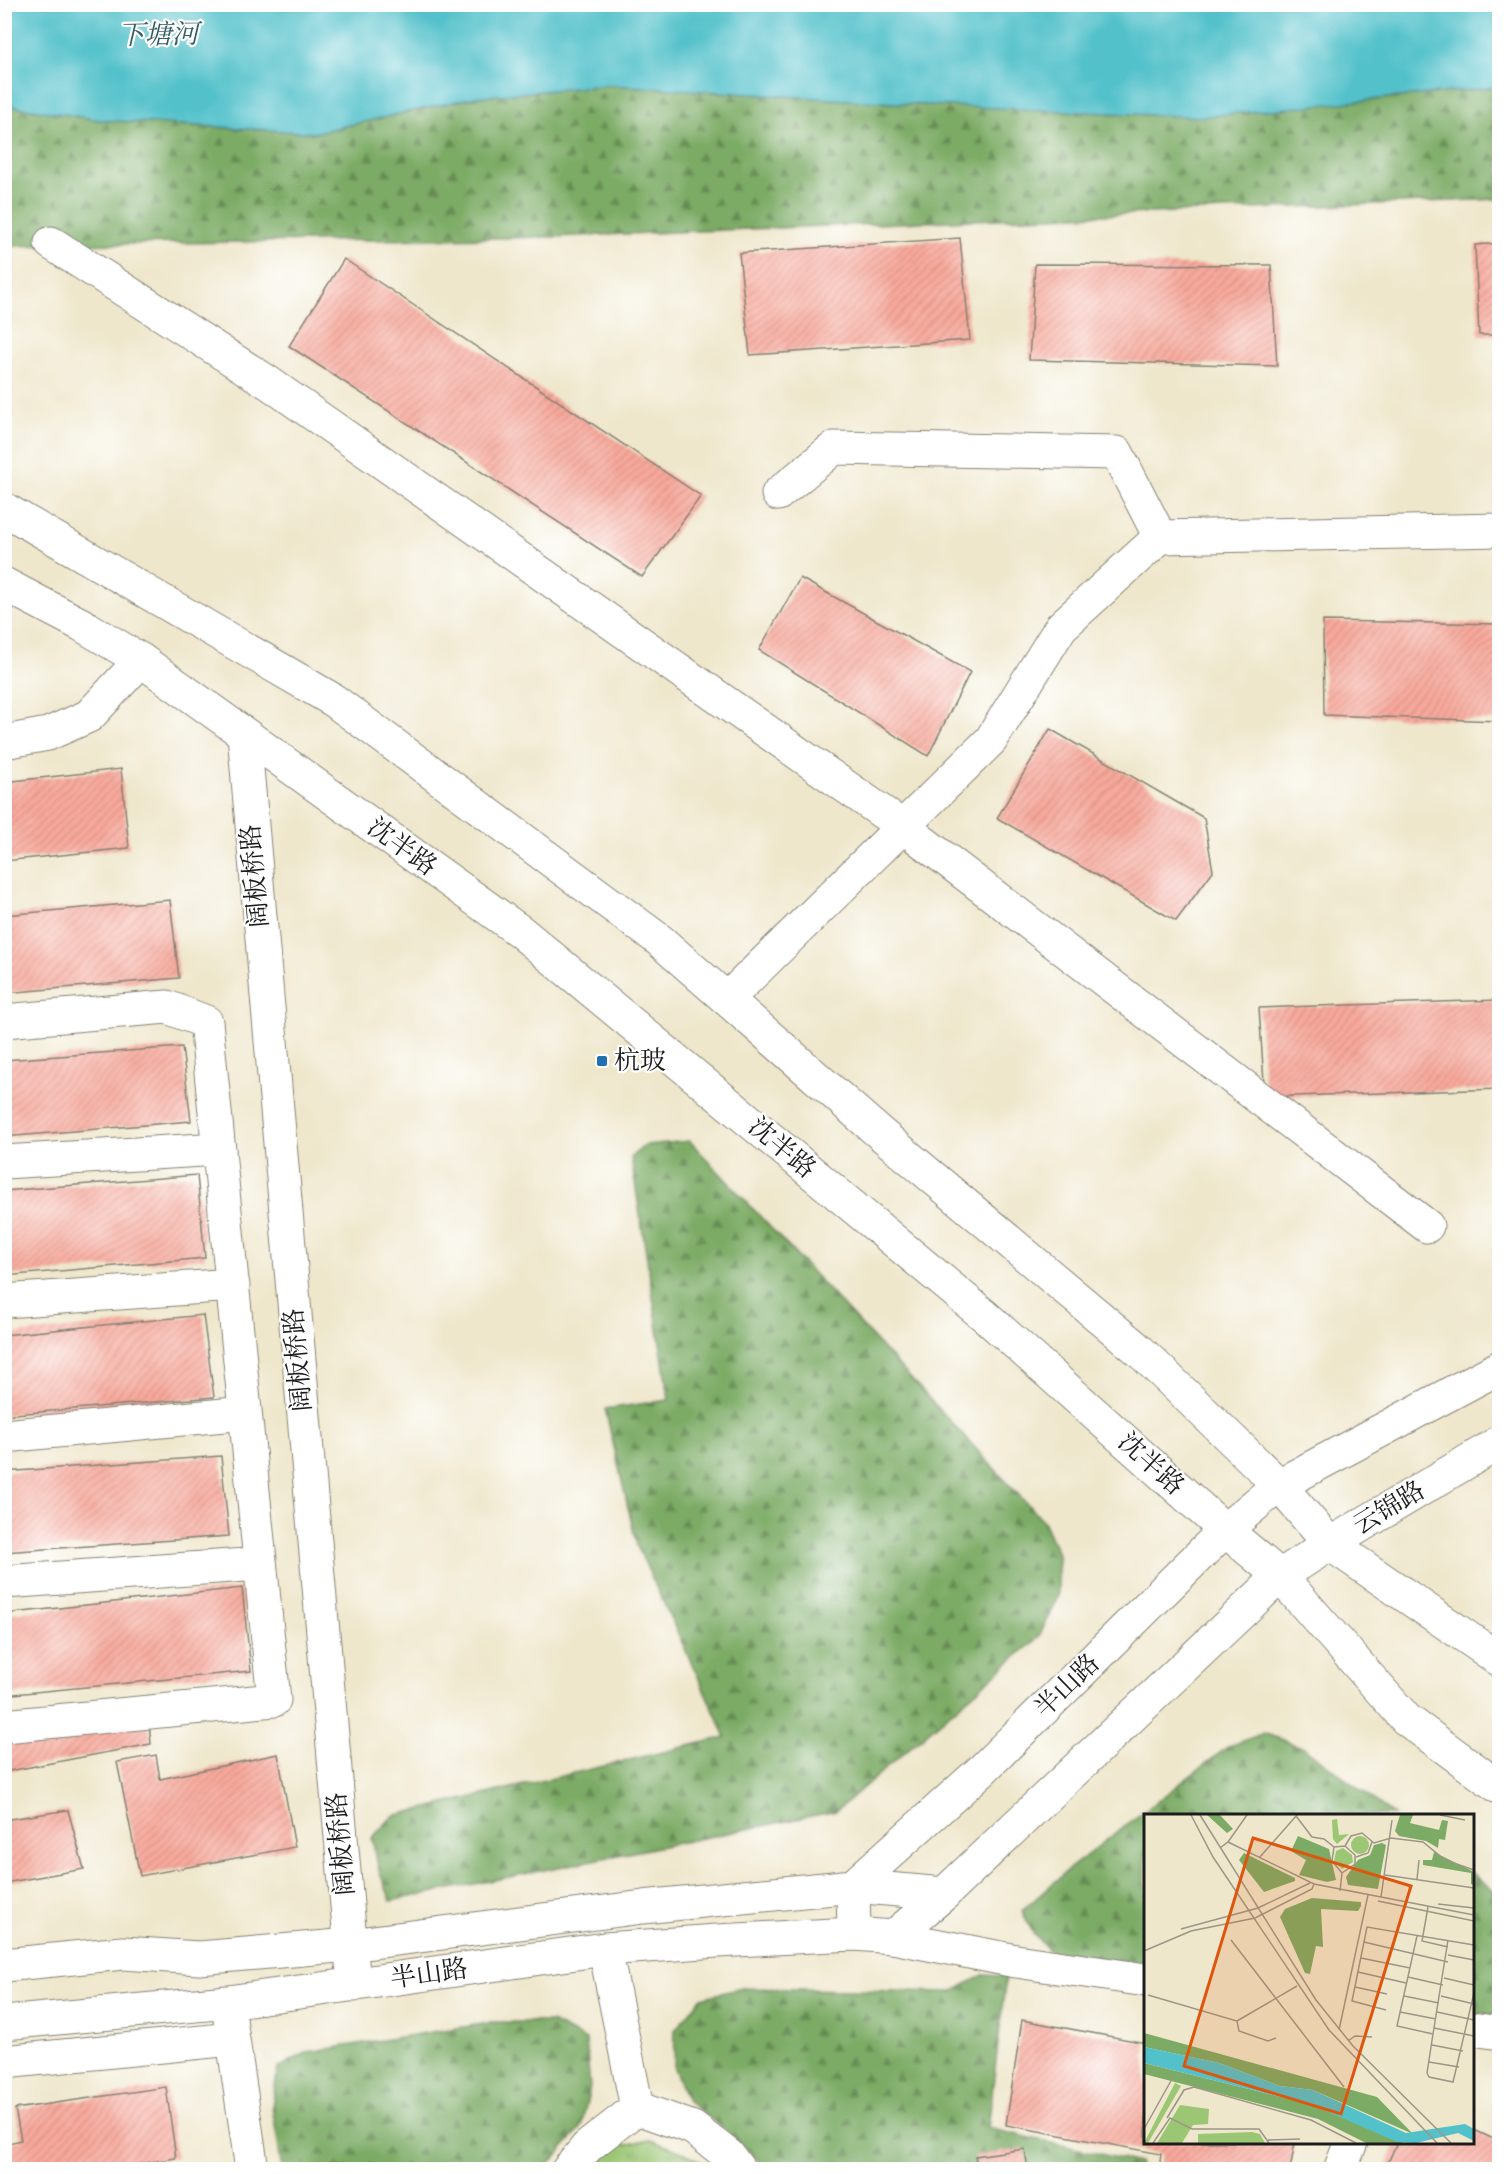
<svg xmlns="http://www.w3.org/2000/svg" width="1504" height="2174" font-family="'IM FELL Double Pica','Noto Serif SC',serif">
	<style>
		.grass { fill: url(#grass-tufts); stroke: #5c7148; stroke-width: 1.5 }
		.forest { fill: url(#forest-firs); stroke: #4c6440; stroke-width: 1.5 }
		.water { fill: #53c1ca; stroke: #386e73; stroke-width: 1.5 }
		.building { fill: url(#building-hatch) }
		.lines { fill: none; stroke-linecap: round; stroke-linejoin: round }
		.minor-casing { stroke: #868274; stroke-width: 35 }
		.major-casing { stroke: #868274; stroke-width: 35 }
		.minor { stroke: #fff; stroke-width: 33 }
		.major { stroke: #fff; stroke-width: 33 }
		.poi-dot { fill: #1f6fb2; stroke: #fff; stroke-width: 2 }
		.labels { text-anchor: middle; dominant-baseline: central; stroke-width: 4.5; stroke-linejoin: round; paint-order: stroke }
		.street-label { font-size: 26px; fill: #1c1c1c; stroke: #fff }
		.poi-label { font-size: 26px; fill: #1c1c1c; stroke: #fff; text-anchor: start }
		.water-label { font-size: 27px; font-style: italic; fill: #325e62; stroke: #fff }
		.inset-road { fill: none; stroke: #9b9686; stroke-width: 1.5 }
		.view { fill: #de560d; fill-opacity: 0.15; stroke: #de560d; stroke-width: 3 }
		.inset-edge { fill: none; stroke: #1c1c1c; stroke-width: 3 }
	</style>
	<defs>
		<pattern id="grass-tufts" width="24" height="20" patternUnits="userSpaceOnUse" patternTransform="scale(1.5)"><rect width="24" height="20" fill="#9bc673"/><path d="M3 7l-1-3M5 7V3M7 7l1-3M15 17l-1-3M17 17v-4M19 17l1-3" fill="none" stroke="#85aa63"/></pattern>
		<pattern id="forest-firs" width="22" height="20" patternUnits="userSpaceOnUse" patternTransform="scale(1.5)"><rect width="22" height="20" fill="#7cab65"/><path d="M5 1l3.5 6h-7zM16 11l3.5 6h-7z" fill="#658a52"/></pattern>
		<pattern id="building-hatch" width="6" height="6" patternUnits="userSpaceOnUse" patternTransform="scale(1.5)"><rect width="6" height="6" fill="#f8a99b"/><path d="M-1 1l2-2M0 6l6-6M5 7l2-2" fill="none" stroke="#d49185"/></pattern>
	</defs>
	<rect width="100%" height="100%" fill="#fff"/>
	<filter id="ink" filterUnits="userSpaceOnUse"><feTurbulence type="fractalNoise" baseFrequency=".0167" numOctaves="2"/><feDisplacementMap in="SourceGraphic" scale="12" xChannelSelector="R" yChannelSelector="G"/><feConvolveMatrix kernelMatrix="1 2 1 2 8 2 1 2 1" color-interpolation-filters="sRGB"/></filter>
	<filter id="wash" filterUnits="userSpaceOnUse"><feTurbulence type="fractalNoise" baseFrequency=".008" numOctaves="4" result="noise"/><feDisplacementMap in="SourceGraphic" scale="24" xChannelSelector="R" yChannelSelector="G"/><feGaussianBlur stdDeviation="1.35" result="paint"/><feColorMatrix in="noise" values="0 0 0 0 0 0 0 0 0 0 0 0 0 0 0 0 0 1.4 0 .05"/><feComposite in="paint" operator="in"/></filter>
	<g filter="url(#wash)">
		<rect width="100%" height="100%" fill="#efe7cc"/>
		<path class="grass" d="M650,2140l35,13 31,16 -125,1 21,-23z"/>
		<g class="forest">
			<path d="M231,5h185l-142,4z"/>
			<path d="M609,85l316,20 486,-10 88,-8v112l-947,38 -547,9 -1,-141 96,15 214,13 162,-36z"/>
			<path d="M690,1141l353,380 15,33v42l-19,41 -203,174 -445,90 -12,-31 -7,-32 21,-22 333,-79 -89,-191 -32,-137 64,-9 -38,-243 14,-12z"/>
			<path d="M1264,1733l40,15 90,67 -248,1 -1,149 -95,-14 -16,-16 -12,-24 48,-43 159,-122z"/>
			<path d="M1472,1874l27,20v122l-26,-4z"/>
			<path d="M983,1975l23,1 -18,152 151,35 -1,6h-376l-4,-9 -34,-31 -37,-28 -13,-33 1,-38 26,-32 41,-10 210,4z"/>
			<path d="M494,2022h57l35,18 4,48 -9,40 -36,41h-263l-10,-63 6,-38 30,-16z"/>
		</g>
		<path class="water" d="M231,4l43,5 142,-5 1083,1v82l-299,30 -275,-12 -316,-20 -133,12 -162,36 -214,-13 -95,-15v-100z"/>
		<g id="blocks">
			<g class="building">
				<path d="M960,238l10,102 -220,15 -11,-102z"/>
				<path d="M1500,243v92h-21l-4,-90z"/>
				<path d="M344,259l357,237 -59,81 -353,-231z"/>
				<path d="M1035,264l236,1 6,101 -248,-6z"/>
				<path d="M800,578l170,94 -42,84 -169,-106z"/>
				<path d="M1323,621l177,3v97l-176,-6z"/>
				<path d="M1050,729l154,89 9,53 -37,50 -179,-103z"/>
				<path d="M121,769l8,79 -125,13v-79z"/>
				<path d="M170,900l9,78 -174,15v-78z"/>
				<path d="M1500,1000v89l-235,8 -6,-89z"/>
				<path d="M182,1047l9,74 -187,16v-77z"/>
				<path d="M197,1175l8,83 -201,18v-85z"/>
				<path d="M203,1315l11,82 -210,18v-80z"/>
				<path d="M221,1456l8,80 -225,16v-80z"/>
				<path d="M242,1588l9,83 -247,24v-81z"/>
				<path d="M148,1714l3,30 -147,28v-30z"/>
				<path d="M278,1754l17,93 -155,29 -23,-114 39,-7 4,24z"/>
				<path d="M68,1810l16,59 -80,14v-63z"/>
				<path d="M1022,2020l124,23v99h149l-5,28h-131l2,-16 -155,-29z"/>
				<path d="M166,2087l10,71 -74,12h-98v-26l17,-4 -6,-31z"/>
				<path d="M1472,2129l28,13v28h-115l12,-28h75z"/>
				<path d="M1025,2149l3,21h-50l-3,-14z"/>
			</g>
		</g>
	</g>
	<g filter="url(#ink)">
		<use href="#blocks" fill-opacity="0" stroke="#868274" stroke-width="1.5"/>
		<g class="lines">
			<defs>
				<g id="minor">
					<path d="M51,243l218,140 633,443 525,400"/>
					<path d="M778,494l56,-46 283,5 43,84 340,-7"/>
					<path d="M244,734l110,1251"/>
					<path d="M4,742l44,-8 41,-18 52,-56"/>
					<path d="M727,999l264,-259 70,-113 99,-90"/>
					<path d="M4,1021l163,-14 39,15 68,678 -270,26"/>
					<path d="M4,1162l215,-13"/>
					<path d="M4,1301l229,-16"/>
					<path d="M4,1436l241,-23"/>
					<path d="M4,1582l256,-18"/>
					<path d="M605,1949l32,159"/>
					<path d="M230,2019l22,151"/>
					<path d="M4,2062l228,-23"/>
					<path d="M637,2108l56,20 35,27 11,15"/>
					<path d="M568,2170l19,-23 50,-39"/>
					<path d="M1340,2170l11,-28"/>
				</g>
				<g id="major">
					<path d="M4,509l329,191 325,239 217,190 265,222 139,134 51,59 170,116"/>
					<path d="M4,584l78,41 59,35 380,272 464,384 240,214 55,46 126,143 94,69"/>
					<path d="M854,1934l-1,-48 129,-116 243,-240 54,-45 221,-118"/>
					<path d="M893,1937l51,-43 336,-318 50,-32 170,-102"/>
					<path d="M4,1965l119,-12 76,5 151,-13 293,-38 210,-21 91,8"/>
					<path d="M4,2023l224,-21 377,-53 112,-8 137,-7 39,3 123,24 130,19"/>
					<path d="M1472,2029l28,4"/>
				</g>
			</defs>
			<use href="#minor" class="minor-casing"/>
			<use href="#major" class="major-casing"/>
			<use href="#minor" class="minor"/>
			<use href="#major" class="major"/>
		</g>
	</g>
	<rect class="poi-dot" x="596" y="1055" width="12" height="12" rx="3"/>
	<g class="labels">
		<g class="street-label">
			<text transform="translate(402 847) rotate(36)">沈半路</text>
			<text transform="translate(255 876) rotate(-95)">阔板桥路</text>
			<text transform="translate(782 1148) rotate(40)">沈半路</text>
			<text transform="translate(298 1360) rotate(-95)">阔板桥路</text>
			<text transform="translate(1151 1464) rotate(42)">沈半路</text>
			<text transform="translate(1389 1508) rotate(-31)">云锦路</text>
			<text transform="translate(1067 1686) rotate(-44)">半山路</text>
			<text transform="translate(341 1844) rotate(-95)">阔板桥路</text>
			<text transform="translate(429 1974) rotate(-8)">半山路</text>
		</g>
		<g class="poi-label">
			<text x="614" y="1061">杭玻</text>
		</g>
		<g class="water-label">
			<text transform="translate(158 35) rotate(-1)">下塘河</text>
		</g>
	</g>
	<g transform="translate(1144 1814)">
		<rect width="330" height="330" fill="#efe7cc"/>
		<path d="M193,5l2,16 10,-1 -12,10 -4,-5 -1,-19zM207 31a9 9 0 1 1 18 0a9 9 0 1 1-18 0ZM199,34l9,7 1,7 -11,7 -8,-8 2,-10zM31,269l6,3 -33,57h-4zM36,291l29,4 -1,15 -15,1 -11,18h-25zM108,318l8,2 5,9h-67v-9z" fill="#9bc673"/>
		<path d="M63,1h13l13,14 -6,4zM256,1h13l-3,8 29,7 3,-10 6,1 -3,19 -6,-1 -1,9 -12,-7 -27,-5 -4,-5zM154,22l31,13 7,31 -9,2 -28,-7 7,-15 -15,-9zM238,29l4,2 -8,44 -30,-4 -2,-8 12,-17 12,-5 4,-10zM290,38l40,20v13l-3,-1v-11l-48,-8v-5h9zM100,39l51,25v3l-31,11 -25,-32zM168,84l49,4v4l-3,5 -37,-2 2,38 -7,-1 -6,28 -5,-1 -25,-56 5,-8zM0,219l233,64 36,37 -100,-44 -33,-4 -61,-23 -75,-16zM0,249l169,42 90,38h-37l-48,-24 -174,-45z" fill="#7cab65"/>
		<path d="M0,233l75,16 61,23 33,4 93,43 59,-9 9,5v12l-16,-8 -42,10 -19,-1 -84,-37 -169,-42z" fill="#53c1ca"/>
		<path class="inset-road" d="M47,1l22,42 116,173 108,113M56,1l116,185 37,46 98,97M296,1l25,5M152,2l16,21 12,2 10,8 -2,14 10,12M84,28l19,-27M201,32l6,-10 11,-3 12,10 17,-5 32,4 22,18 29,10M190,33l11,-1 10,9v9l-13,9M76,34l8,-6 86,42 160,31M212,43l12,-4 4,-11M115,44l38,-43M241,61l89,13M273,65l2,-19M196,77l2,-18M237,83l11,-77M234,87l96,20M294,90l36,4M284,93l-6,34 26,6M37,115l77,-21 52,-25M273,122l-20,90 36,8 15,-94M87,126l113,147M220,128l84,20M0,137l47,-20 64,-13 57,-29 2,-5M304,141l26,5M217,144l49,10M214,158l48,11M264,163l35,8M300,164l30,7M211,173l32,7M4,181l89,26 2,10 29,10 8,-3M260,182l35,7M297,182l33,8M242,196l-34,-9 15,-74 107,18M256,198l36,7M293,198l37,8M93,207l60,-35M290,214l40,8M195,216l29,-135M289,220l-6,39 2,4 24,5 21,-89M204,227l7,-5 17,1M288,231l31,6M285,248l30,5M23,304l17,-28 10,-3 117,33 45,23M0,315l28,-50M124,326l32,-1M9,329l17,-25 22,11h67l10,14"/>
		<path class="view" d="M109,24l158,48 -70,228 -157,-48z"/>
		<rect width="330" height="330" class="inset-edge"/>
	</g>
	<rect width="1504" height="2174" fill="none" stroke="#fff" stroke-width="24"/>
</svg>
